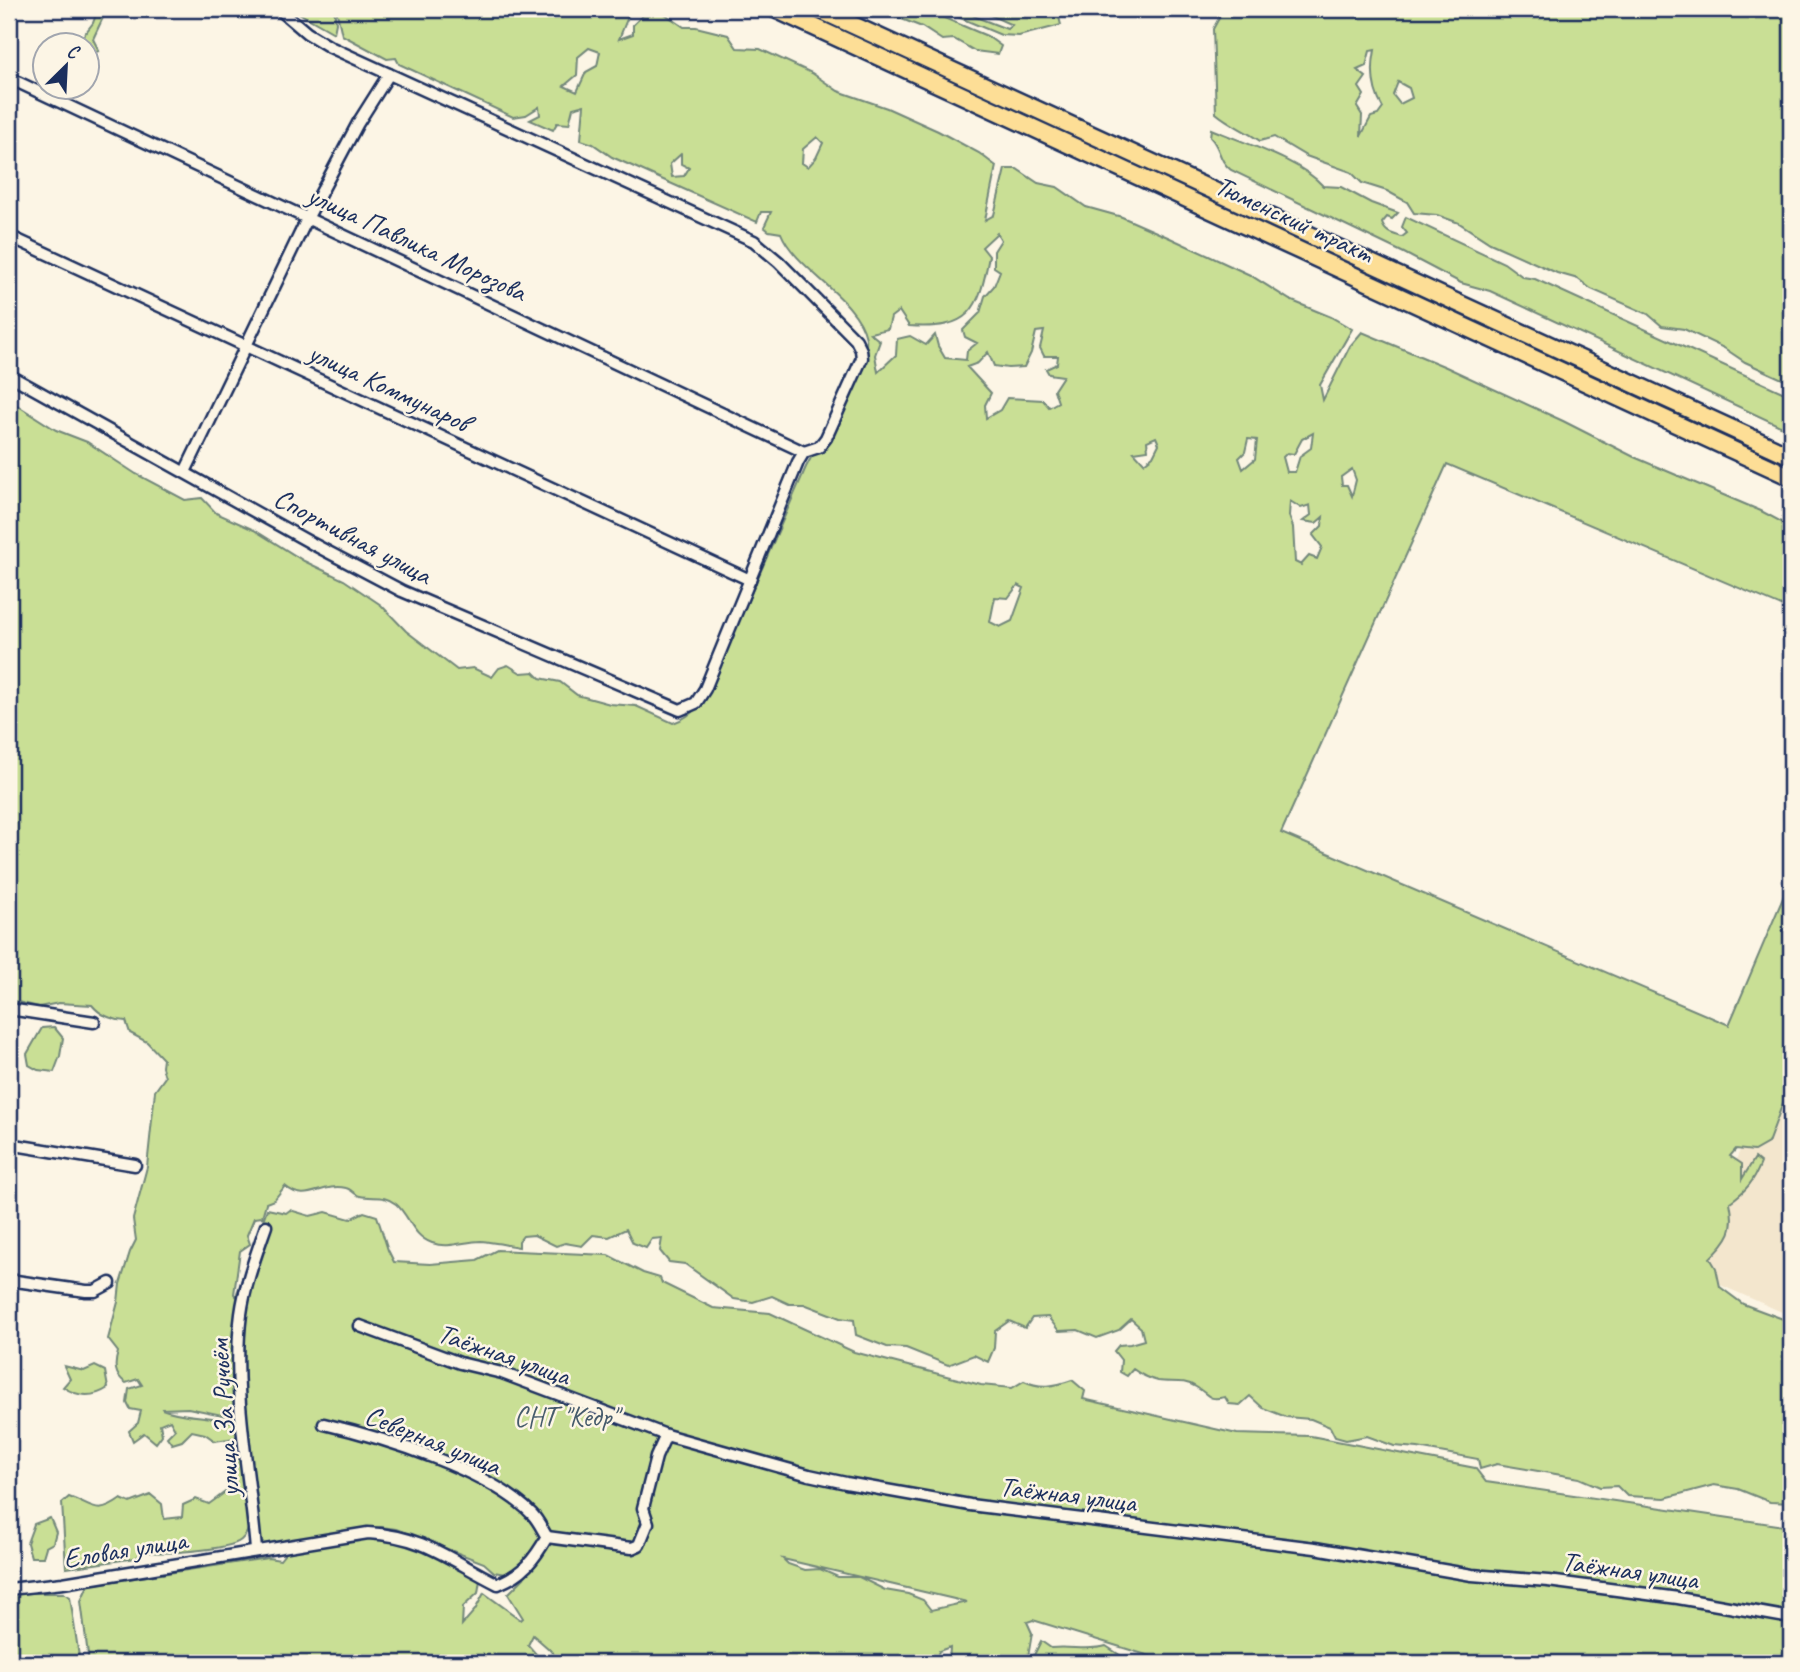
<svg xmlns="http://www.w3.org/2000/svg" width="1800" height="1672" font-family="Caveat,sans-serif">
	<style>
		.built { fill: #f3e6cd }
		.green { fill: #c9df95; stroke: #72877a; stroke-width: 2; fill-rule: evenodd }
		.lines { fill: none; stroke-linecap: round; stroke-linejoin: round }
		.street-casing { stroke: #1b2f5e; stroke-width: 15 }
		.primary-casing { stroke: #1b2f5e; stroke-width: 21 }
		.street { stroke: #fcf5e5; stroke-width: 10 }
		.primary { stroke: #fdde96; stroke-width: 16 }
		.labels { text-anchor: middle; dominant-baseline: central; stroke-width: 5; stroke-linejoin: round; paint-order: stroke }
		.street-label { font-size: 28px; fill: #1b2f5e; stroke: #fcf5e5 }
		.park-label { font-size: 28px; fill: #465b6c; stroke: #fcf5e5 }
	</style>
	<rect width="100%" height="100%" fill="#fcf5e5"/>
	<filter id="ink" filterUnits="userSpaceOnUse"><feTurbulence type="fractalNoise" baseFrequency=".0143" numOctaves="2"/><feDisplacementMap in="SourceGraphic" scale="14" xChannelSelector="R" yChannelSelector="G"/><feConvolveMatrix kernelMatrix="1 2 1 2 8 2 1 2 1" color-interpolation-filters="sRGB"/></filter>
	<g filter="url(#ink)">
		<path class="built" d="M1791,1030v286l-102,-45z"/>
		<g class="green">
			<path d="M98,9h9l-14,30 6,12 -9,3 -2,5v-13l-12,-1 17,-22z"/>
			<path d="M292,9h42l2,14 -2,10z"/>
			<path d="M336,9h295l-12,30 14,-5v-9l12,-12 17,-1 22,15h12l32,8 9,13 23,1 52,24 26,18 49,17 51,23 41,22 17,13 -11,54 9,-5 11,-46h12l21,14 19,4 29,20 36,10 48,21 80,37 40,25 41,17 21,12 -32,56 3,15 27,-54 12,-14 84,35 117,54 71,36 127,54 30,16v83l-344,-146 -166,369 448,192 62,-146v192l-5,7 -2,22 -16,43 -14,8 -18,-2 -6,7 12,8v15l13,-21 6,5c-7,18 -15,28 -31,39 6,29 -1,36 -20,56l6,10 4,19 23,17 48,18v181l-21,-1 -32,-13 -24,-4 -49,13 -38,-2 -10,-10 -17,1 -21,-9 -82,-14 -17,5 -2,-10 -60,-11 -24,-2 -27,-10 -21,4 -11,-3 -5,-10 -19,-8 -25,-2 -23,-9 -13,-12 -10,9 -11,-1 -4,-7c-18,4 -15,-2 -29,-10 -12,-8 -25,-4 -38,-6 -9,-2 -17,-6 -25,-12l-6,7 -7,-4 1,-12 -7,-9 5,-6 11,-1 14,-4 -3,-12 -10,-9 -12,11 -22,8 -19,-8 -19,1 -11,-14 -16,1 -7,10 -16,-7 -14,10 -1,17 -6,14 -14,-7 -26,10 -42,-17 -19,-1 -31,-12 -2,-15 -14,-2 -36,-14h-15l-17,-8 -19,6 -19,-3 -49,-35 -16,-2 -9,-11 2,-13 -10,1 -6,9 -13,-5 -7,-14 -17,8 -16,-2 -11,11 -17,-3 -9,3 -22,-11 -11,1 -4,5v6c-12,-2 -26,-5 -38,-6 -16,0 -32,8 -49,2 -20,-7 -22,-27 -36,-39 -12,-10 -23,-5 -36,-8 -5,-1 -9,-7 -14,-8 -25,-6 -39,17 -61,-2l-11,14 -8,3 -4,14 -8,1 -7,17 3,9 -10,7 -6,43 2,2 31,-87 19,4 4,-3 20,6 16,-4 24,7 14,-7 13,4 11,34 6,12 36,2 47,-4 20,-10 111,5 35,18 17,5 2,5 51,25 57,5 84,39 127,33 31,3 12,-7c17,8 31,5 48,-1l13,11 -2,8 154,35 74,2 164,32 11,14 305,45v136h-609l-29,-6 -120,-37 -6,2 5,11 -5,30h-78l1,-16 -11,4 -4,12h-374l-12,-14 -16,-14 -5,10 16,18h-455l-8,-62 7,-16 180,-27 12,2 8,-10 74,-12 29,1 29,7 26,17 34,17 -2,13 -15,14 -1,18 13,-15 9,-17 37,27 2,-2 -15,-24 16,-16 -13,-8 -6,4 -11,-2 -10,-9 -88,-34 -15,-2 -127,19 -4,-25c-1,7 -3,14 -9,19 -12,10 -82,15 -97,11l-8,7 -70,10 -4,-65 7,-6c25,9 27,20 52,2l9,4 21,-8 11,9 2,15 18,-2 1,-12 13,-6 13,5c24,-18 28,-16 25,-47l5,-2 5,19 -4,-44 -5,8 -20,3 -10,-7 -13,-3 -10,10 -10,3 -5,-7 8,-8 -5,-9 -10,4 2,11 -6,8 -12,-10 -11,8 -4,-10 9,-8 3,-12 -11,-2 -3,-6 2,-14 13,-4 -4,-6 -12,4c-12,-8 -12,-18 -8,-31l-10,-13 10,-37 2,-18 10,-32 6,-12 -3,-21 14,-52 8,-76 10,-14 -3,-10 1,-8 -16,-17 -17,-9 -4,-12c-14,-1 -25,-5 -34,-16l-33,-2 -20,4 -30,-7v-600l47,30 31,12 49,32 49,26 17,-2 14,15 38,17 50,31 40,19 37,25 25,26 51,39 16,-2 19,9 7,-9 9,-3 13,8 13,-1 6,6 20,4 17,13 33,9 26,2 37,17c22,-7 30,-23 40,-42l93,-214 58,-108c1,-6 3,-15 2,-21 -8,-40 -71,-69 -85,-105l-12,-2 -5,-4 7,-15h-10l-4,10 -145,-65 -19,-13 -12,-4 3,-35 -11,3 -4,16 -12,-1 -4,7 -23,-10 10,-5 -1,-8 -13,8 -13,2 -114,-53 -3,-6 -9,1 -45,-24zM589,48l11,4 -3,14 -11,6 -9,20 -13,-6 13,-11 1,-18zM817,137l6,6 -7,15 -8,9 -6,-4 1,-14zM681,154v10l8,4 -5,8 -12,1 -2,-13zM997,233l4,7 -7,11v16l6,4 -6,15 -9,10 -5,17 -17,17 2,7 12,6 -10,8 -1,9 -21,-2 -7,-12 -3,-11 -9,10 -16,-9 -13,3 -1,16 -18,17 -3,-17 5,-14 -10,-8 18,-4 3,-12 8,-6 10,15c61,4 70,-15 80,-70l-7,-9zM1044,331l-4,17 4,8h14l-1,8 -11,5 3,5 14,2 -9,14 4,12 -9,5 -6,-7 -36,-2 -7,12 -14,8 -1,-13 6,-12 -24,-26 11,-4 10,-11 6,14 14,2 16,-1 7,-14 5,-21zM1313,433l-2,15 -11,8 -5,16h-8l-4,-15 4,-4 7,1 8,-15zM1156,437l3,7 -6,12 -9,7 -10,-11 14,-2 -1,-9zM1248,439l9,1 -2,19 -12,10 -4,-11 6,-6zM1352,469l4,11 -4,16 -5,-11h-5l-1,-8zM1290,501l11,7 9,-3 1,10 -8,6 13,2 7,-6 -1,9 -9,9 9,12 -5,12 -8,-3 -8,9 -6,-3 -2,-35 -4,-11zM1018,585l6,3 -12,33 -12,6 -10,-5 5,-25 13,1zM188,1408l49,10 1,6c-24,-10 -52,-5 -76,-15zM783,1559l184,43 -36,8 -8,-10 -15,-6 -23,-4 -26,-13h-21l-18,-8 -15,1 -17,-6z"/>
			<path d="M876,9h47l64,27 14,10 -3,8 -23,-3 -21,-12 -12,1 -20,-13z"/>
			<path d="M939,9h24l13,8 31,12 5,-4 -35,-16h80l4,16 -42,11 -18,-1z"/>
			<path d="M1224,9h567v374l-46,-21 -21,-14 -40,-19 -22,-3 -14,-12 -57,-25 -13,-10 -21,-6 -67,-30 -31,-20 -22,-8 -23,-2 -7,-11 -20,-11 -25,-8 -11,-11 -45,-16 -32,-19 -14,4c-15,-11 -30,-16 -44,-28l-3,-84zM1375,50c-4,20 -3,40 8,58l-5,7 -7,2 -10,19 1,-21 -5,-8 7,-12 -5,-8 7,-10 -9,-7 9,-4 4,-15zM1398,82l11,6 3,10 -12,6 -7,-9z"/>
			<path d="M1211,129c33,14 89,31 112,57l18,1 30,16 27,10 -6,6 -5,-2 -5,6c3,10 11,11 20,14l5,-4 -5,-6 4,-10 98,46 19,14 12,2 256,117v35l-301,-140 -29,-8 -57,-30 -173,-83c-13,-10 -10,-22 -21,-33z"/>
			<path d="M54,1027l9,11 -3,18 -6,16 -16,-2 -9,-5 -2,-11 15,-26z"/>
			<path d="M64,1366l20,5 11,-5 10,5 3,17c-15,10 -30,9 -45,-1l7,-8z"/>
			<path d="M50,1518l6,14 -3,11 -7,4 -3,10h-12l-4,-14 7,-19z"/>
			<path d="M31,1593h32l7,4 10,66h-71v-68z"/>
			<path d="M1041,1641l10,7c19,-2 38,3 55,-2l20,13 21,4h-117z"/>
		</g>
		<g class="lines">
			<defs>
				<g id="street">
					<path d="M9,78l795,374"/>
					<path d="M9,236l741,344"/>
					<path d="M9,375l302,168 91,48 278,119 16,-7 9,-14 93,-227 6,-10 15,-5 7,-9 36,-80 -1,-8 -5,-10 -77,-78 -25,-21 -424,-194 -23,-14 -28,-24"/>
					<path d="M185,472l123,-255 50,-94 31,-49"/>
					<path d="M9,1009l85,13"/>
					<path d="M9,1144l126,21"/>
					<path d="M9,1280l77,11h9l15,-8"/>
					<path d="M360,1326l100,37 42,10 164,62 143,40 37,8 124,22 345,43 157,27 76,6 130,17 113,20"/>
					<path d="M324,1424c60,14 165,46 208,90 6,6 10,15 15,23"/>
					<path d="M547,1537l76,10 9,1 7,-3 9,-22 -5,-15 13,-51 10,-22"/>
					<path d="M256,1550c-6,-75 -25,-162 -15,-236 4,-30 15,-59 25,-88"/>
					<path d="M9,1589l54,-6 305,-50c56,3 82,27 130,51 25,-10 36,-24 49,-47"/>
				</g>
				<g id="primary">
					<path d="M775,9l1016,468"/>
					<path d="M818,9l973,447"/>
				</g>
			</defs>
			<use href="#street" class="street-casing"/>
			<use href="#primary" class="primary-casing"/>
			<use href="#street" class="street"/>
			<use href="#primary" class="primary"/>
		</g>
	</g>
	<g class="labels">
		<g class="street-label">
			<text transform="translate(1294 219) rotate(25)">Тюменский тракт</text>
			<text transform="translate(417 243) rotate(25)">улица Павлика Морозова</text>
			<text transform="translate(389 387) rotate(25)">улица Коммунаров</text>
			<text transform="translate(353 536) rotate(28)">Спортивная улица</text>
			<text transform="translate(504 1354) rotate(19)">Таёжная улица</text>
			<text transform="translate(224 1418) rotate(-94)">улица За Ручьём</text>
			<text transform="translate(433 1440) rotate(22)">Северная улица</text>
			<text transform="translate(1068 1494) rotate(7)">Таёжная улица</text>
			<text transform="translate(125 1549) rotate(-9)">Еловая улица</text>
			<text transform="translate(1630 1570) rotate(8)">Таёжная улица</text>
		</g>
		<g class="park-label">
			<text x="566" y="1416">СНТ "Кедр"</text>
		</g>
	</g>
	<rect width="1800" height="1672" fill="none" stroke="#fcf5e5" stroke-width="35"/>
	<rect x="18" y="18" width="1765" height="1637" fill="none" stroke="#1b2f5e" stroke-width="2.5" filter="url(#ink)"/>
	<g transform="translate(66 66) rotate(24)"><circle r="33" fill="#fcf5e5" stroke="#a2a6af" stroke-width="2"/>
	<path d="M0-5L12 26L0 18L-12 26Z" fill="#1b2f5e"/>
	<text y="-10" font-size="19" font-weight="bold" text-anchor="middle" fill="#1b2f5e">С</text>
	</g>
</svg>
